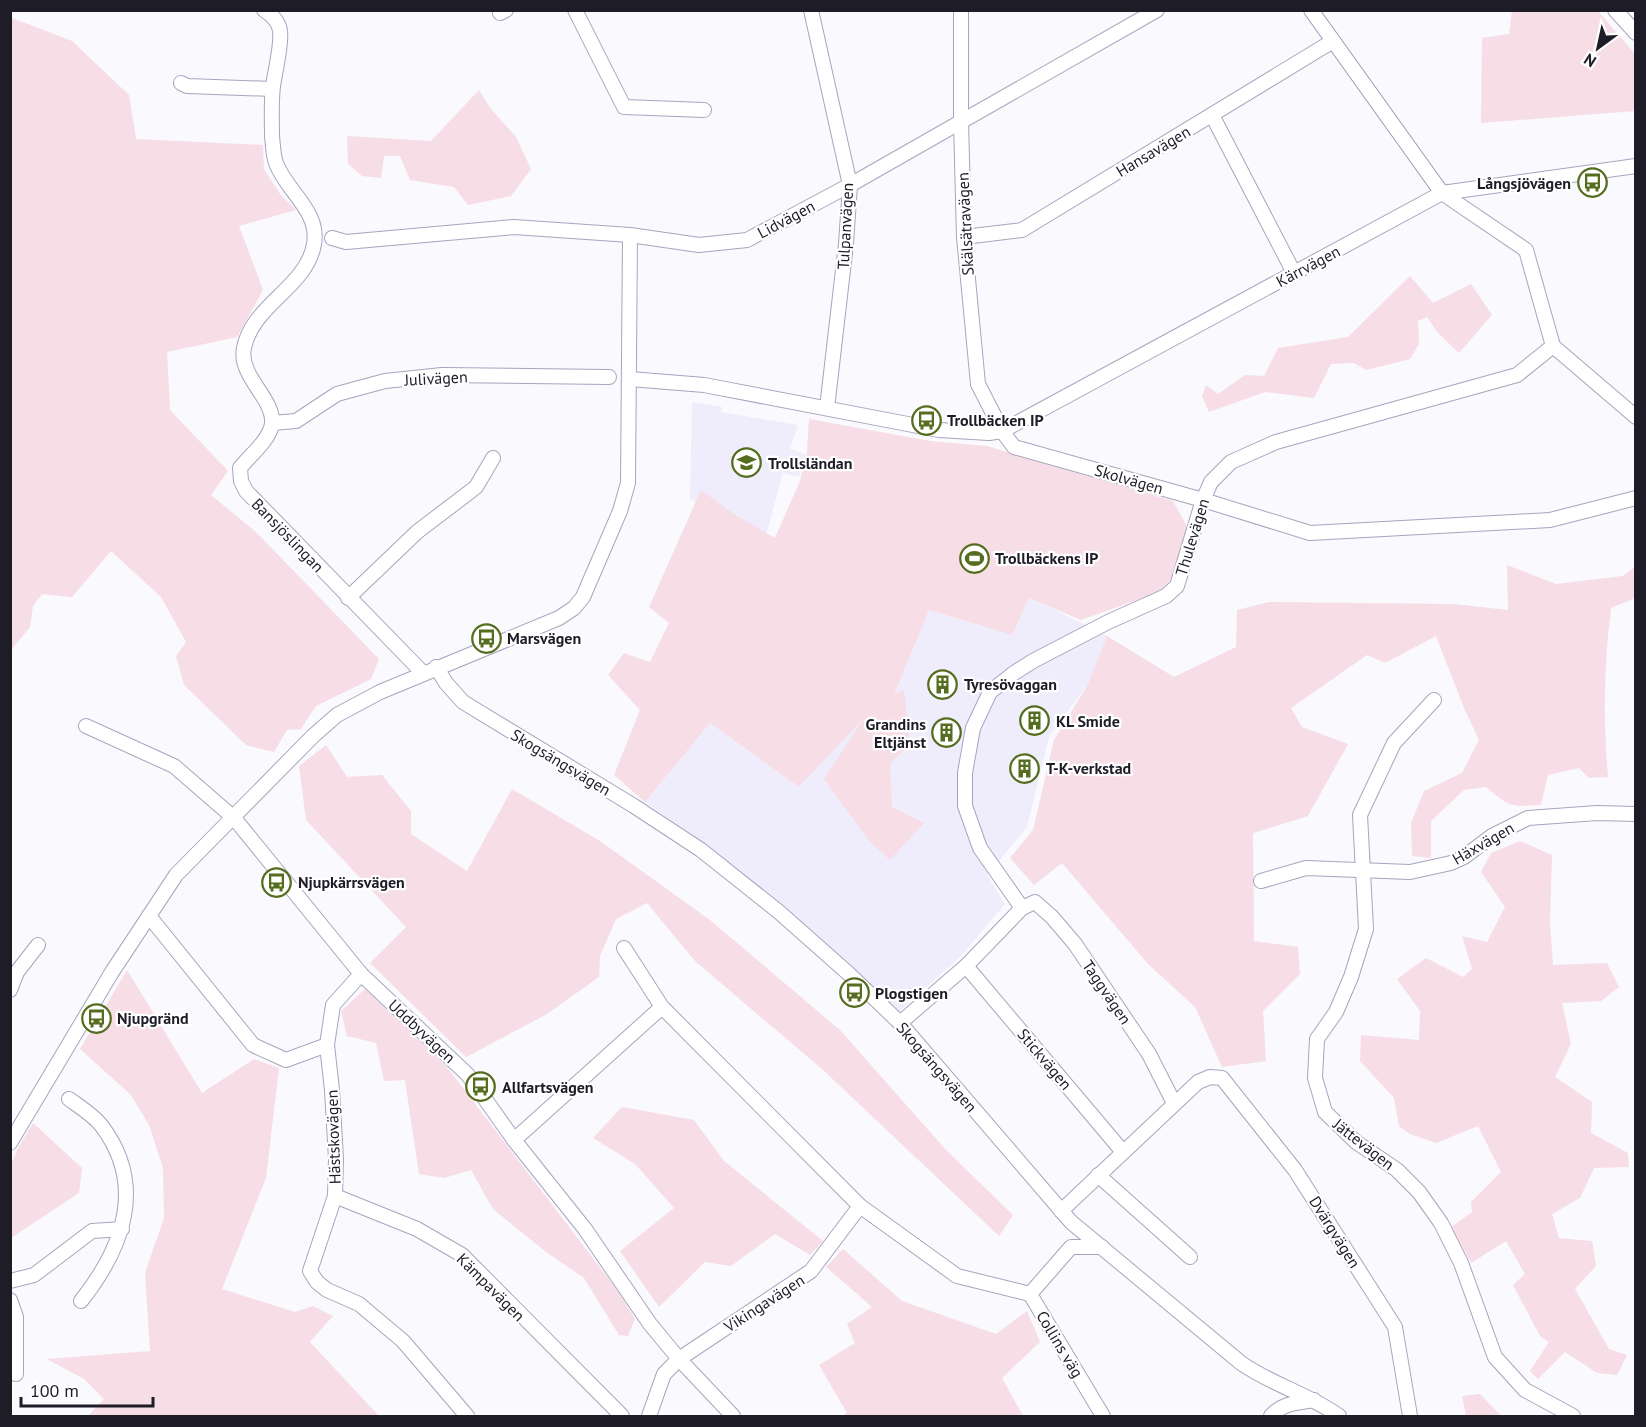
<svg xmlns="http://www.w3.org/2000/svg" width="1646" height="1427" font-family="'PT Sans',sans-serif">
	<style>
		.built { fill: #efedfc }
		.green { fill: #f7dde5 }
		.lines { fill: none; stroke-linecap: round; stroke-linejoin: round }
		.minor-casing { stroke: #a8a4bf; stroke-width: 16 }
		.minor { stroke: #fff; stroke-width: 14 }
		.labels { text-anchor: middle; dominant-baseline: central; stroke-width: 4.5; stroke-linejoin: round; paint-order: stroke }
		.street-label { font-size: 16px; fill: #1e1d27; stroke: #fff }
		.poi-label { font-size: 16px; font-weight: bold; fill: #1e1d27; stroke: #fff; text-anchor: start }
	</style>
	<rect width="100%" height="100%" fill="#f9f9fe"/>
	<g class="built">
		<path d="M692,402l30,5 -1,5 77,13 -8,24 16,5 -7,23 -16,-4 -17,62 -37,-8 -39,-28z"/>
		<path d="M1029,597l78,39 -19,48 -39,53 -22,90 -40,48 18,29 -45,53 -63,56 -91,-87 -119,-95 -42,-29 65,-79 89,64 70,-75 22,-10 38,-92 83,25z"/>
	</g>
	<g class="green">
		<path d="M11,10l1,8 60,23 57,54 7,44 127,6 1,24 16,25 16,16 -57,16 24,64 -26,47 -70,15 3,58 58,61 -17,24 45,37 123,127 -8,20 -55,27 -15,23 -14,1 -13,22 -28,-7 -62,-60 -8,-29 10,-14 -25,-45 -50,-46 -39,46 -30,-3 -9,12 -3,21 -19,23z"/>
		<path d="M1512,11h86l37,43v57l-154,12 1,-85 27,-4z"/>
		<path d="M479,90l11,18 26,29 15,32 -20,27 -43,9 -14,-18 -44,-7 -10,-24h-16l-3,22 -19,-2 -14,-12 -1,-28 84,5z"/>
		<path d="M1410,276l23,27 38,-19 21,31 -33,38 -22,-21 -10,-15 -9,4 1,23 -9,15 -44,11 -12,-7 -23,1 -17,34 -49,-6 -56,20 -7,-16 4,-11 12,9 27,-19 19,1 14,-28 70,-11z"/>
		<path d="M809,419l121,22 57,5 186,55 17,31 -18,46 -13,14 -78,28 -52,-22 -17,37 -83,-25 -35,85 10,-6 6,56 -20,18 2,44 32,16 -34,37 -21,-19 -45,-62 40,-61 -65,69 -89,-64 -65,79 -31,-27 26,-65 -32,-35 16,-22 26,9 19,-39 -20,-16 52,-117 33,24 41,24 25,-57 7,-29z"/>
		<path d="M1507,565l49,19 67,-8 12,-9v31l-24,10c-7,56 -8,113 -3,169l-19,1 -10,-10 -31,7 -7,30c-31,2 -31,2 -55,-18l-22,3 -33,31v37l-19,-2 -1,-33 13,-32 38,-18 17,-33 -15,-32 -28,-72 -51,27 -18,-8 -76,53 11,19 46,17 -40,72 -55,17 1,108 44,6 2,27 -37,37 3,50 -44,6 -27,-60 -47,-43 -86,-101 -28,22 -24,-27 23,-28 21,-90 34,-56 19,-48 67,41 62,-30 1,-37 32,-8 185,2 54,6z"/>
		<path d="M326,745l21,32 35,-2 29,36v23l56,37 45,-82 88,52 110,79 130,110 106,120 67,65 -14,21 -177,-167 -126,-107 -49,-59 -31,16 -16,37 -1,21 -52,37 -81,43 -96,-94 36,-36 -100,-107 -7,-54z"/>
		<path d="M1520,841l32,14 -2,68 3,42 54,-2 12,24 -18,14 -39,2 9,41 -16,33 37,25 -1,31 37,20 1,14 -35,1 -14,30 -28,16 7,24 33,3 4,25 -21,23 34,60 18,6 -10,20 -20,-2 -32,-21 -27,27 -8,-8 19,-29 -9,-6 -27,-51 12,-11 -19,-33 -35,22 -20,-36 21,-15 -1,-10 30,-30 -23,-46 -42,17 -26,-9 -11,-8 -5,-28 -34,-37 1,-26 58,5 1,-29 -23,-32 29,-21 37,19 9,-8 -10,-33 25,6 18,-35 -24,-35 10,-19z"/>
		<path d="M127,970l75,123 52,-34 25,9 -13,110 -44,111 73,23 18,-6 20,10 -23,26 69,74h-291l16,-17 -20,-20 -37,-20 103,-8 -5,-78 19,-55 -1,-50 -14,-43 -18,-30 -51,-46z"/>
		<path d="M365,989l82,78 171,224 17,28 -7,17 -9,-1 -35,-57 -38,-26 -53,-43 -22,-39 -27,8 -25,-4 -14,-94 -21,1 -8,-38 -29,-7 -6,-25z"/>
		<path d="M622,1107l72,13 30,41 99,80 -13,14 -35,-21 -44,32 -26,-4 -46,45 -39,-56 54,-43 -39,-44 -42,-26z"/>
		<path d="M33,1123l49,45 -3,25 -68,45v-73l6,-15z"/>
		<path d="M843,1249l59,52 94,33 31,-23 13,31 -38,36 21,38h-181l5,-3 -28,-48 36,-22 -8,-19 25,-17 -46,-40z"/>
		<path d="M1480,1394l21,22h-35l-4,-20z"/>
	</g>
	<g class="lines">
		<defs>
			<g id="minor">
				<path d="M264,10c8,5 15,12 16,21 2,13 -5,41 -7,55 -2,16 -1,34 -1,50 1,8 1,19 4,27 10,28 44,48 38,81 -7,43 -62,61 -70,104 -6,28 31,51 28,76 -3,17 -22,31 -32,44l1,13 5,10 177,182"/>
				<path d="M575,10l49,97 80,3"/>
				<path d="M811,10l39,175 -4,59 -19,164"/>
				<path d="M961,10v111l3,116 14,147 24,47 12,16 189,53 107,33 240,-13 86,-22"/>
				<path d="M1311,10l131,183 84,57 27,96 83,71"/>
				<path d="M1615,10l21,23"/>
				<path d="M500,13l6,-3"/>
				<path d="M181,83l6,3 85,3"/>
				<path d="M1212,115l82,158"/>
				<path d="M964,237l58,-7 311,-189"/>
				<path d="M332,238l14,4 168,-15 116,8 69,10 48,-5 103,-55 307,-175"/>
				<path d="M630,379l74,6 235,45 50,3 13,-2 440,-238 194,-27"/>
				<path d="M272,423l24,-2 41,-27 48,-13 57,-6 167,2"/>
				<path d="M348,598l69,-66 59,-45 17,-29"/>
				<path d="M436,667l10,16 17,19 171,104 67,44 78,62 70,62 51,49 171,199 170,141c31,22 68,31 98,53"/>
				<path d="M1434,700l-40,43 -34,72 6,114 -15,48 -15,35 -19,27 -2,39 10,34 31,30 41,28 22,22 22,31 20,40 34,94 30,33 48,26"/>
				<path d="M86,726l88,40 60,52 127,156 107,101 46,65 71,89 65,95 29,35 54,57"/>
				<path d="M1261,881l45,-13 104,4 41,-9 13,-6 28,-21 36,-18 69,-5 39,1"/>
				<path d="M1022,908l-42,-60 -15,-42v-33l8,-45 17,-36 24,-19 19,-12 75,-39 58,-26 11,-10 26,-86 8,-18 20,-20 45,-20 241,-67 36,-29"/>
				<path d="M149,916l104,129 33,15 41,-15"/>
				<path d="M624,948l38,59 198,199 97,70 73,18"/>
				<path d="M966,966l157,186"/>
				<path d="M361,974l-28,31 -6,40 5,45 4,69 -1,37 -25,75 7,11 10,8 32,14 44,37 64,75"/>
				<path d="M10,990l7,-18 21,-27"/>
				<path d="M900,1023l66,-57 56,-58 13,-6 17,15 23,27 74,110 25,49"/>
				<path d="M69,1099c11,8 24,16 32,26 46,60 22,123 -20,176"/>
				<path d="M514,1140l148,-133"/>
				<path d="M10,1143l102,-171 64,-97 137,-139 24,-21 43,-23 179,-74 15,-10 9,-11 37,-86 8,-28 2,-248"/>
				<path d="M1098,1175l92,82"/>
				<path d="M335,1196l82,33 45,26 160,161"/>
				<path d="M1061,1211l137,-129 12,-5 12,1 73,92 100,157 15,89"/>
				<path d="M1102,1247h-31l-41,47 73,122"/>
				<path d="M10,1281l24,-6 58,-44 30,-2"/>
				<path d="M10,1300l6,17v57"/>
				<path d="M649,1416l15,-42 15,-15 132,-88 49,-65"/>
				<path d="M1271,1416c11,-13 26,-13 43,-16"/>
			</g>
		</defs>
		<use href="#minor" class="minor-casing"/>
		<use href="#minor" class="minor"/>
	</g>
	<defs>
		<symbol id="bus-ring" viewBox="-11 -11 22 22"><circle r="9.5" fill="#fff" stroke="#556d1e" stroke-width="1.5"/><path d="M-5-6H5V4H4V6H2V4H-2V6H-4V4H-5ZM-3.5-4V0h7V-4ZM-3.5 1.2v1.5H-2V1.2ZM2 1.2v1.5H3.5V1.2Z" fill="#556d1e"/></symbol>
		<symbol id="school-ring" viewBox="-11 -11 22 22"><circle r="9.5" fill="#fff" stroke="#556d1e" stroke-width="1.5"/><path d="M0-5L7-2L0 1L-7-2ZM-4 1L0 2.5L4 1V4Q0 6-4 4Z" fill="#556d1e"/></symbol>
		<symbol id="stadium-ring" viewBox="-11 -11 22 22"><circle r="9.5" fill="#fff" stroke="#556d1e" stroke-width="1.5"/><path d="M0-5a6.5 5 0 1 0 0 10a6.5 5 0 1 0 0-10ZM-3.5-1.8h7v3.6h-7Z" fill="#556d1e"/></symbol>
		<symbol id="building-ring" viewBox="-11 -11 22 22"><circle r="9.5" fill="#fff" stroke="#556d1e" stroke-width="1.5"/><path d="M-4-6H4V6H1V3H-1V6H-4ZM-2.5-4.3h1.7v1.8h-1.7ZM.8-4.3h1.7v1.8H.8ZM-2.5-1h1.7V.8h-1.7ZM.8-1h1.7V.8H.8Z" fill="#556d1e"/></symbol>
	</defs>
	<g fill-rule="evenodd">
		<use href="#bus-ring" x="1576" y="166" width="33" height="33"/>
		<use href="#bus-ring" x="910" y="404" width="33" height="33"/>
		<use href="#school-ring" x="730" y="446" width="33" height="33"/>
		<use href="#stadium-ring" x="958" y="542" width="33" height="33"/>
		<use href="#bus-ring" x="470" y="622" width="33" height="33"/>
		<use href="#building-ring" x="926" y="668" width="33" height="33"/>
		<use href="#building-ring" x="1018" y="704" width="33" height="33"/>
		<use href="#building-ring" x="930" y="716" width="33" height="33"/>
		<use href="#building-ring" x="1008" y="752" width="33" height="33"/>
		<use href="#bus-ring" x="260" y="866" width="33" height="33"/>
		<use href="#bus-ring" x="838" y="976" width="33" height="33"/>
		<use href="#bus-ring" x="80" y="1002" width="33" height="33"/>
		<use href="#bus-ring" x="464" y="1070" width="33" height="33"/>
	</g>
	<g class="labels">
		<g class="street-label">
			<text transform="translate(1153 151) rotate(-31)">Hansavägen</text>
			<text transform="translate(786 219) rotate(-28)">Lidvägen</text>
			<text transform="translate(965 224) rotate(-93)">Skälsätravägen</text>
			<text transform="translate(845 226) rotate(-87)">Tulpanvägen</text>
			<text transform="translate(1308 266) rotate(-28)">Kärrvägen</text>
			<text transform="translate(436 378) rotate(-3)">Julivägen</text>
			<text transform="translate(1129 479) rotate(16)">Skolvägen</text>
			<text transform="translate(288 535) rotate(46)">Bansjöslingan</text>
			<text transform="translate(1192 537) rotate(-73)">Thulevägen</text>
			<text transform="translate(561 762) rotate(31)">Skogsängsvägen</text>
			<text transform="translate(1483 843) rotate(-30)">Häxvägen</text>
			<text transform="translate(1107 992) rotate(56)">Taggvägen</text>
			<text transform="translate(422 1031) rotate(43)">Uddbyvägen</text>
			<text transform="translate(1045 1059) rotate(50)">Stickvägen</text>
			<text transform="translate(937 1067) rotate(49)">Skogsängsvägen</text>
			<text transform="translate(333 1137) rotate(-92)">Hästskovägen</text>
			<text transform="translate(1364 1144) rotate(38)">Jättevägen</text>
			<text transform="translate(1335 1232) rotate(58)">Dvärgvägen</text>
			<text transform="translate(491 1287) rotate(45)">Kämpavägen</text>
			<text transform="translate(764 1303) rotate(-33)">Vikingavägen</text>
			<text transform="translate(1060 1344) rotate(59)">Collins väg</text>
		</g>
		<g class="poi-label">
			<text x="1571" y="183" text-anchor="end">Långsjövägen</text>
			<text x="947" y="420">Trollbäcken IP</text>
			<text x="768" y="463">Trollsländan</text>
			<text x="995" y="558">Trollbäckens IP</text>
			<text x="507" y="638">Marsvägen</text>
			<text x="964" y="684">Tyresövaggan</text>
			<text x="1056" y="721">KL Smide</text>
			<text x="926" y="724" text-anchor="end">Grandins<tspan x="926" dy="18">Eltjänst</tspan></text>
			<text x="1046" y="768">T-K-verkstad</text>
			<text x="298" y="882">Njupkärrsvägen</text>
			<text x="875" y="993">Plogstigen</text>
			<text x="117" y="1018">Njupgränd</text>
			<text x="502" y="1087">Allfartsvägen</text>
		</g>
	</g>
	<rect width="1646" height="1427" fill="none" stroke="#1e1d27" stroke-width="24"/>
	<g transform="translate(1598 48) rotate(213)" stroke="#ffffff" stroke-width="4.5" paint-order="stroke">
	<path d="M0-4.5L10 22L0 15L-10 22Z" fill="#1e1d27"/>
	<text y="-9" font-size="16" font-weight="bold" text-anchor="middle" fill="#1e1d27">N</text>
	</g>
	<path d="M21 1397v9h132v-9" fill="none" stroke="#1e1d27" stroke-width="3"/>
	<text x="30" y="1397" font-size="18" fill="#1e1d27" stroke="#ffffff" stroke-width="4.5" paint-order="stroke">100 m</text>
</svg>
